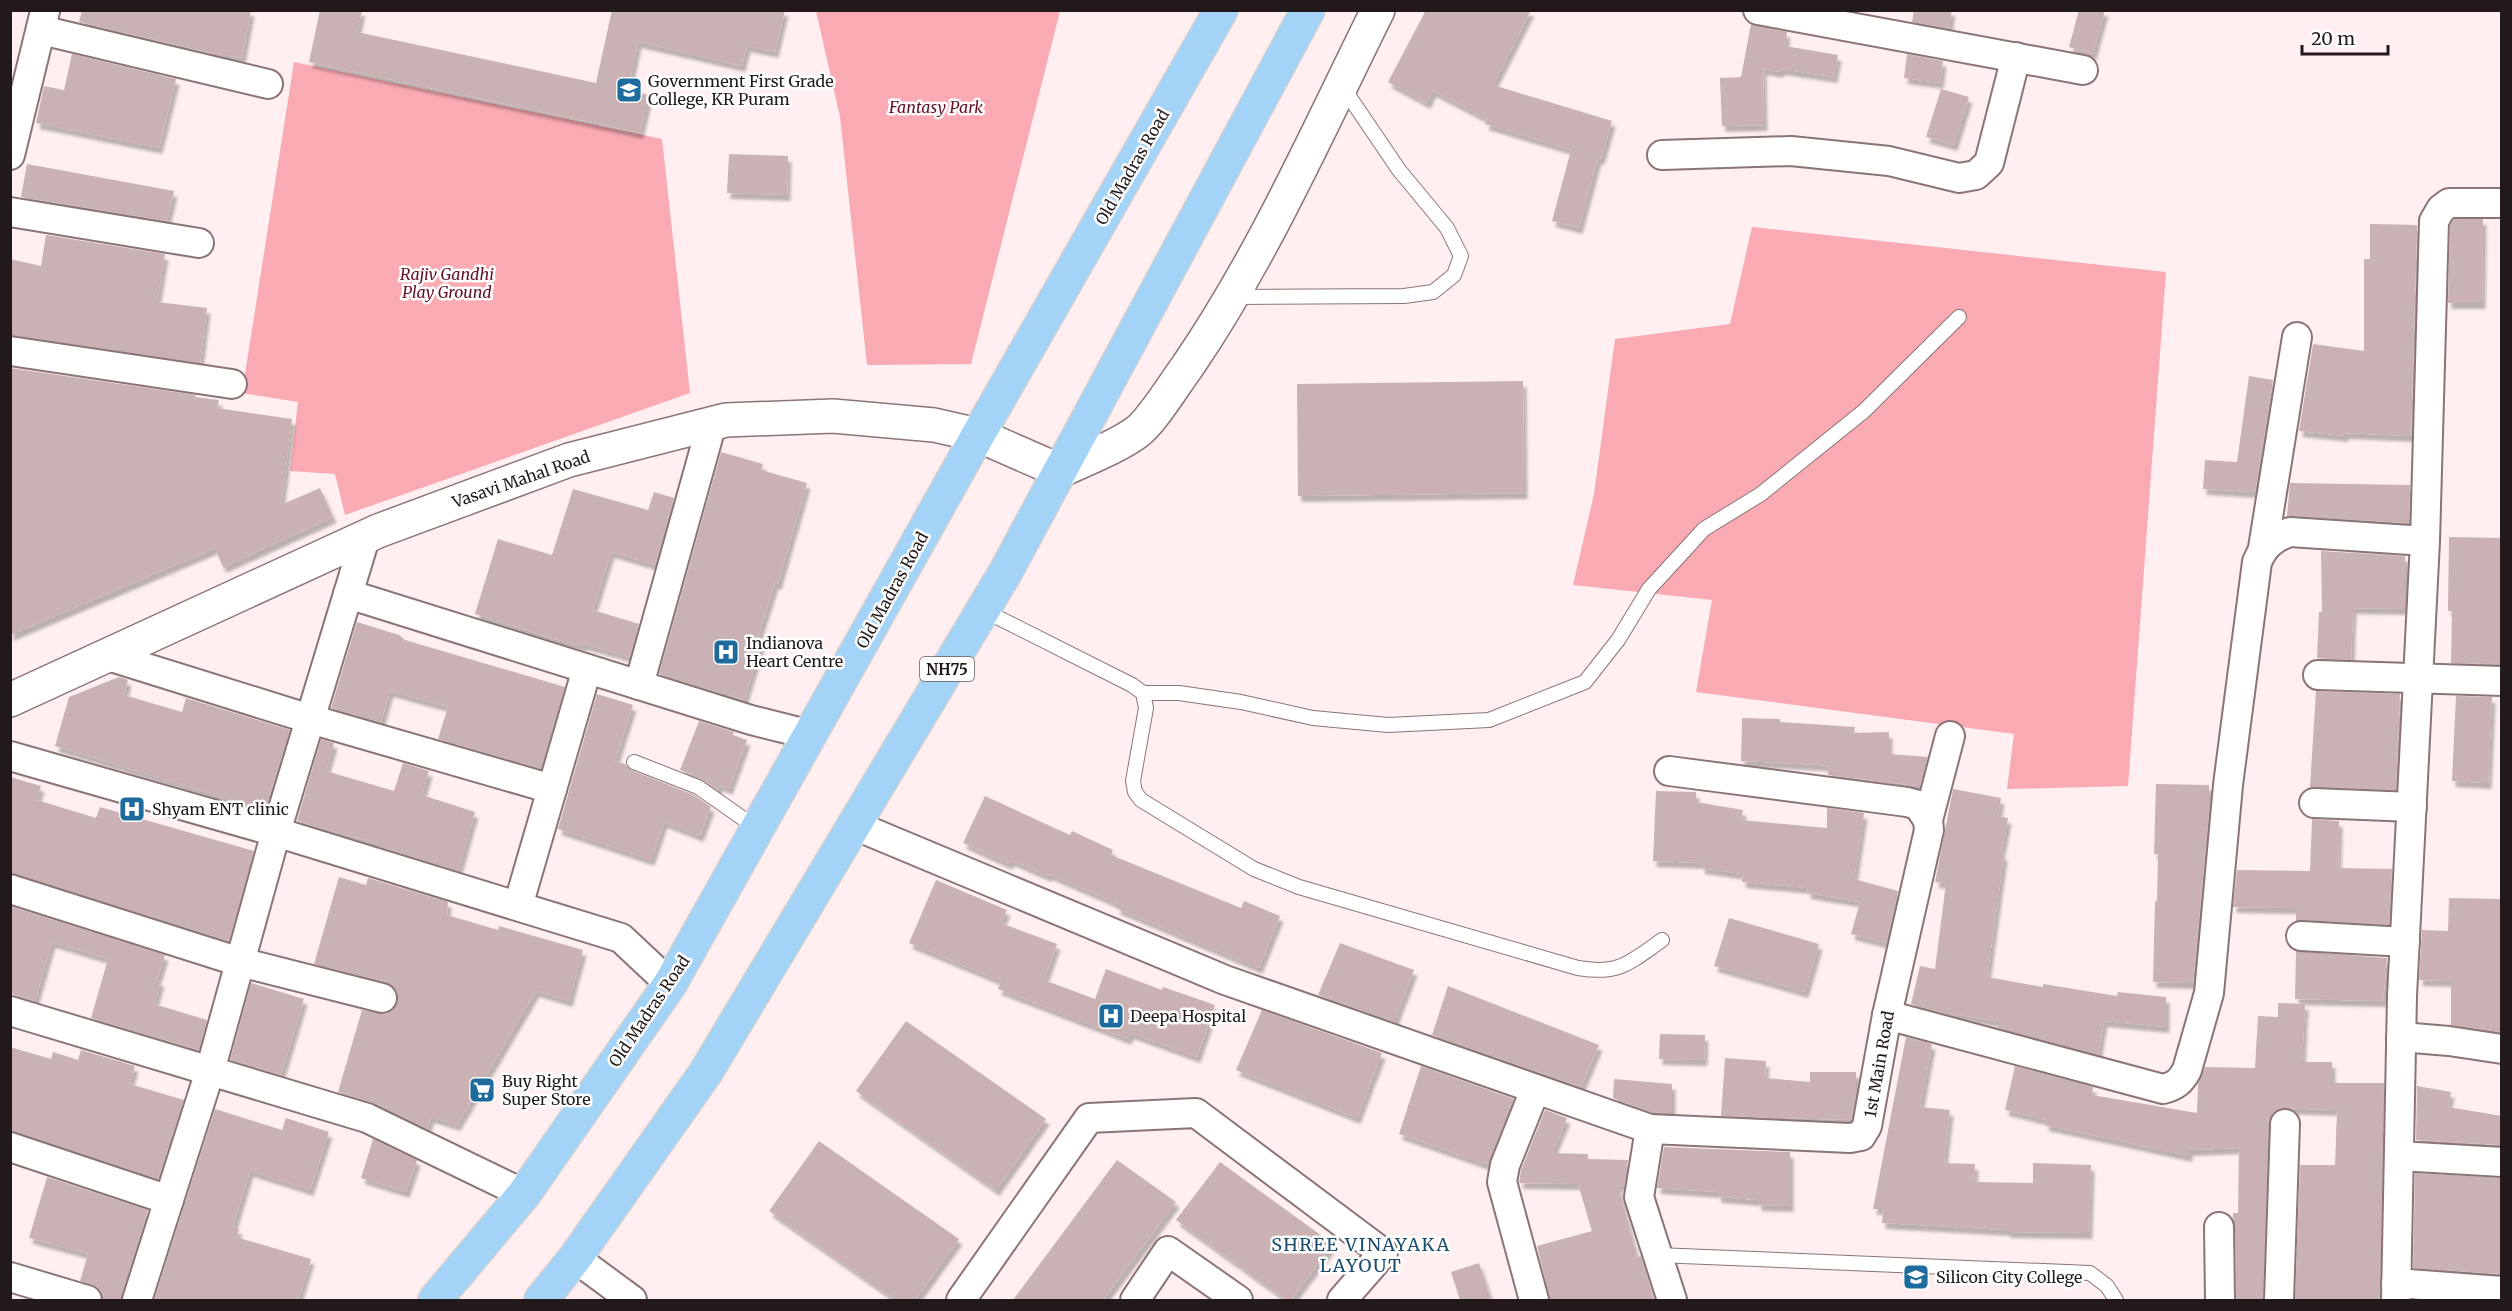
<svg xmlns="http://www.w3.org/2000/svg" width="2512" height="1311" font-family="Merriweather,serif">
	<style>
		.green { fill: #faaab3 }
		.building { fill: #cab1b3; filter: url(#shadow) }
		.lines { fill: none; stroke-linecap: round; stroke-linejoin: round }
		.service-casing { stroke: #8b7475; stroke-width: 16 }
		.minor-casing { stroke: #8b7475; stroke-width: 32 }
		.tertiary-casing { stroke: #8b7475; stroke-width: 36 }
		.trunk-casing { stroke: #d3d1d1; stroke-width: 36 }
		.service { stroke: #fff; stroke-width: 14 }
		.minor { stroke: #fff; stroke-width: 28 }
		.tertiary { stroke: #fff; stroke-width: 33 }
		.trunk { stroke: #a4d3f8; stroke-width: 33 }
		.labels { text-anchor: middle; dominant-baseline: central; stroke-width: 5; stroke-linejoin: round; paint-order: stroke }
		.shield { fill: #fff; stroke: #645e5f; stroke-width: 1.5 }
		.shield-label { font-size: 15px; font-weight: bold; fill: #22191a }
		.poi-label { font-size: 16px; fill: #22191a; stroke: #fff; text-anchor: start }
		.park-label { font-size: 16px; font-style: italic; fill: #621024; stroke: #fff }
		.street-label { font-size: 16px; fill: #22191a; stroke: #fff }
		.neighbourhood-label { font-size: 18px; letter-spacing: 1.5px; fill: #194d70; stroke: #fff }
	</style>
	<defs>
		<filter id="shadow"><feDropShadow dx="3.5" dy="6" stdDeviation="1.5" flood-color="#0004"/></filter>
	</defs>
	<rect width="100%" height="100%" fill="#ffeff0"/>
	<g class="green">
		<path d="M816,11h244l-89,353 -104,1 -27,-248z"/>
		<path d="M294,62l368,77 28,254 -345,122 -10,-41 -45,-3 8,-69 -56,-9z"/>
		<path d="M1752,227l414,45 -38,514 -121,3 7,-55 -318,-42 16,-92 -139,-15 21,-91 21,-155 115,-15z"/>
	</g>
	<g class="building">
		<path d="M82,10h169l-9,48 -32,-5 -131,-31z"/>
		<path d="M320,10h42l-5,22 239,51 16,-73h173l-10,42 -28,-6 -5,20 -104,-24 -10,48 21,5 -9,38 -331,-71z"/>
		<path d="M1426,10h105l-38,75 119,36 -11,38 -3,-1 -19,70 -27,-7 19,-71 -86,-26 2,-5 -54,-28 -6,12 -39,-21z"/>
		<path d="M1914,10h38l-3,18 -37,-6z"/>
		<path d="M2079,10h26l-12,44 -24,-7z"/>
		<path d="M1751,24l36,8 -2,14 53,9 -4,22 -53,-8 -1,3 -17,-3 1,56 -42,1 -2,-48 21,-1z"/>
		<path d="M72,54l104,25 -17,69 -123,-25 8,-37 20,4z"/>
		<path d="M1907,54l36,7 -3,22 -36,-5z"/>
		<path d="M1941,89l28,8 -15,48 -28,-8z"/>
		<path d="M729,154l59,2 -1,39 -60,-2z"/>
		<path d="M27,164l147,27 -7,30 -146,-24z"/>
		<path d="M2454,219h29l-1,84h-34l2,-77z"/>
		<path d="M2370,224l47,1 -6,211 -66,-3v3l-46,-5 14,-87 51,7v-92h6z"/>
		<path d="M46,235l119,19 -8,48 50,6 -7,55 -190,-28v-76l31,7z"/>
		<path d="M10,368l186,27 -1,2 24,3 -2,8 75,11 -11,86 39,-17 13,29 -110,50 -8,-19 -205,87z"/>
		<path d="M2249,376l24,4 -18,112 -52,-3 2,-29 32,2z"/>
		<path d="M1523,381l1,112 -226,3 -1,-112z"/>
		<path d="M721,452l42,12 -2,6 46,13 -29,101 -3,-1 -18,57 5,2 -18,58 -85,-26z"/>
		<path d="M2290,483l120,2 -1,38 -122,-7z"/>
		<path d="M573,489l75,21 6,-18 20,6 -19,67 -44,-13 -18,58 46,14 -9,33 -47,-13 -1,2 -28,-7 -79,-25 23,-75 54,16z"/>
		<path d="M2449,537l53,1v126l-51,-1 1,-52h-4z"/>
		<path d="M2321,551l84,5v53l-52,-1 -2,52 -34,-2 2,-46h3z"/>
		<path d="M357,622l42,13 6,5 160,47 -24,82 -103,-30 10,-32 -58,-16 -9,31 -50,-14z"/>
		<path d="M119,677l9,3 -4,15 58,17 4,-14 104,32 -25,80 -210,-64 14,-49z"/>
		<path d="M2316,691l84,3 -4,96 -86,-3z"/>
		<path d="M597,694l36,11 -18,56 10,3 6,6 63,25 17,12 -11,29 -36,-14 -13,38 -93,-31z"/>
		<path d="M2456,696l36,1 -4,86 -36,-2z"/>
		<path d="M1742,718l38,1v3l75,5 -1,6 35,-1v22l39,3 -8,29 -92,-11 1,-8 -8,-2 -80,-4z"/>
		<path d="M699,721l35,11 -1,3 14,5 -18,49 -10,-4 -1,5 -16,-11 -22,-9z"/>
		<path d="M321,739l13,4 -8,28 68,20 9,-28 26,8 -7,24 53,17 -17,59 -80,-25v-2l-81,-23z"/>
		<path d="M10,777l31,9 -4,14 59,18 4,-11 154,44 -25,90 -219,-68z"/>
		<path d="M2156,784l53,1v28l-16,170 -40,-1 2,-81h2l1,-47h-4z"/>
		<path d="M1953,789l48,9 -3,18 10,2 -7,36 3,1 -17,122 56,10v-3l74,12 1,-4 48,5v30l-62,-6 -6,34 -100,-27 2,-6 -45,-8 -1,2 -43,-12 9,-38 15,3 11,-86 -11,-1z"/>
		<path d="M1656,791l40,1v10l47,8 -2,10 86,8v-20l37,5 -10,66 44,12 -12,52 -35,-9 9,-32 -53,-9 1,-5 -66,-6 1,-8 -42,-6 1,-5 -49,-2z"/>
		<path d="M985,796l85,39 2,-4 41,19 -2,5 130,53 3,-7 36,15 -21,52 -143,-60 2,-4 -69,-30 -1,2 -37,-16 -2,4 -46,-21z"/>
		<path d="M2312,819l27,2 -1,47 54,1 -3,56 -93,-4v-13l-63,-1 4,-37 73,1z"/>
		<path d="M339,877l27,8 2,-7 80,24 -1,13 51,15 1,-4 84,24 -14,51 -33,-10 -79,134 -26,-8 -4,12 -44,-21 1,-2 -46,-14 24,-82 24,4 7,-4 5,-9v-8l-5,-7 -6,-4 -73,-18z"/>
		<path d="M936,880l71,30 -6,13 56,21 -13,36 51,19 11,-30 56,21 1,-3 52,18 -18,52 -67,-24 -2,6 -130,-50 3,-8 -92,-38z"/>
		<path d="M2449,898l53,1v133l-51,-7v-44l-32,-1 3,-50 26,1z"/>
		<path d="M10,906l155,49 -8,25 4,1 -7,23 53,16 -8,30 -108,-32 17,-59 -56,-17 -17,59 -25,-8z"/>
		<path d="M1729,918l90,26 -14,48 -91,-26z"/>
		<path d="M1340,943l74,27 -20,52 -76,-27z"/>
		<path d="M2296,951l91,7 -4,43 -88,-2z"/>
		<path d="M251,983l53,16 -23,76 -51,-15z"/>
		<path d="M1448,986l151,59 -18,42 -149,-52z"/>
		<path d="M2278,1003l27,1 -3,58h30v21h52l-4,217h-85l5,-135h35l2,-55 -60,-2 -6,8 -2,7 -6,177h-27l-1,-73 -2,-9v-5h5l1,-65 -50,2v6l-144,-31 1,-5 -41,-10 10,-44 78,21 -1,8 105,18 1,-30 7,-16 50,1 3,-52 20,1z"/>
		<path d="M1262,1010l120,43 -25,65 -121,-48z"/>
		<path d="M906,1021l140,98 -50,71 -140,-99z"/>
		<path d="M1660,1034l45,1 -1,25 -45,-1z"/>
		<path d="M1906,1037l26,7 -12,63 30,3 -6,53 31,1 -1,18 59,1v-20l58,2 -2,68 -82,-1v-2l-125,-7 1,-14h-10z"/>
		<path d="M10,1047l41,12 2,-7 25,8 3,-10 54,16 -5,18 54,16 -26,79 -148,-48z"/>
		<path d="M1725,1058l41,3 -1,17 45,4v-10h46v22l-5,26 -130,-4z"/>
		<path d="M1421,1066l93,33 -26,66 -89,-31z"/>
		<path d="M1614,1079l58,5v29h-19l-40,-15z"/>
		<path d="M2417,1086l34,6 -3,15 54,9v29l-86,-5z"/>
		<path d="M215,1109l67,21 4,-12 43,14 -19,58 -60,-19 -17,56 6,2 -3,8 75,22 -13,41h-144z"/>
		<path d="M1545,1110l22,8 -15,35 36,1v5l40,1 -4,26 -6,-1 19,72 4,-1 13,44h-104l-13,-54 55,-15 -14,-47 -59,-1 2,-13z"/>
		<path d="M373,1139l44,21 -11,32 -45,-14z"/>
		<path d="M819,1141l140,98 -44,61h-19l-127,-89z"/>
		<path d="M1664,1147l126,5v54l-32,-1v-5l-40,-3v-5l-61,-4z"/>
		<path d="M1117,1160l59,42 -73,98h-90z"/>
		<path d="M1220,1162l113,82 -42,56h-4l-111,-80z"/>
		<path d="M2415,1173l87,5v96l-89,-6z"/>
		<path d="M47,1177l101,33 -27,90h-18l-4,-12 -19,-7 8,-27 -59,-16z"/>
		<path d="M1479,1263l12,37h-31l-9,-28z"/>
	</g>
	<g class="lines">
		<defs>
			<g id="service">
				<path d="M1234,297l170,-1 29,-4 21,-17 7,-19 -14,-28 -48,-58 -57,-84"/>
				<path d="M983,610l149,75 11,8 3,15 -13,73 2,11 6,8 113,69 45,18 279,81c41,7 51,-5 84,-28"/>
				<path d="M1143,693h36l62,9 72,16 75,7 101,-5 96,-38 33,-42 31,-51 55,-60 57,-35 103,-83 95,-94"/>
				<path d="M634,762l64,25 60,42"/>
				<path d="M1657,1255l433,18 17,13 9,14"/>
			</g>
			<g id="minor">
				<path d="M1758,10l325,60"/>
				<path d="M41,30l227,54"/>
				<path d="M10,155l35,-144"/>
				<path d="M1662,155l129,-4 98,10 70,17 17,-3 13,-12 27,-106"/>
				<path d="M10,212l189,31"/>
				<path d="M10,351l222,33"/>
				<path d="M2263,548l34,-211"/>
				<path d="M348,594l403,126 60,15"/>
				<path d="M108,656l202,63 242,70"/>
				<path d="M2318,675l184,6"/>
				<path d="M639,685l73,-262"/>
				<path d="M10,756l266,76 345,106 49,46"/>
				<path d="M1669,771l238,31 11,3 10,15"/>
				<path d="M2314,803l98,4"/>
				<path d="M854,825l371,155 425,149 200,9 11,-2 6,-10 20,-111 42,-185 -1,-10 22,-84"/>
				<path d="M10,889l230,73 142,36"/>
				<path d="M518,906l69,-237"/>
				<path d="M2301,936l104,6"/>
				<path d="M10,1011l357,107 157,76"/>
				<path d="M1887,1015l276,74c13,-3 18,-8 24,-19l22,-77 19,-208 29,-223c7,-17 16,-24 33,-30l135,9"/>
				<path d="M2401,1037l48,4 53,8"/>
				<path d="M1650,1129l-11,68 33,103"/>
				<path d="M10,1147l159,53"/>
				<path d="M2399,1156l103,6"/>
				<path d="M2219,1227l1,73"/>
				<path d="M575,1258l57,42"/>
				<path d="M10,1277l77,23"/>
				<path d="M2396,1283l106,8"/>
				<path d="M137,1300l73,-229 66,-239 89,-294"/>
				<path d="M961,1300l128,-182 107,-5 187,140 -41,47"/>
				<path d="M1135,1300l33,-49 70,49"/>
				<path d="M1534,1300l-32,-118 3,-17 30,-75"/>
				<path d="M2279,1300l6,-176"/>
				<path d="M2396,1300l6,-304 23,-455 9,-320 7,-12 8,-6h53"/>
			</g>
			<path id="tertiary" d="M10,700l368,-169 191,-71 157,-40 107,-4 101,9 44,10 82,36c23,-11 57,-24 77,-39 15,-11 38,-49 50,-65 76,-111 131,-236 191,-357"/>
			<g id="trunk">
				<path d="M435,1300l89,-106 146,-210 308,-549 243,-425"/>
				<path d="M541,1300l34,-42 131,-186 299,-499 303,-563"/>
			</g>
		</defs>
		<use href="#service" class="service-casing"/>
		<use href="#minor" class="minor-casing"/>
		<use href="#tertiary" class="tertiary-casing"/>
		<use href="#trunk" class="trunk-casing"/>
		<use href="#service" class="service"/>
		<use href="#minor" class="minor"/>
		<use href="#tertiary" class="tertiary"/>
		<use href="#trunk" class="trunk"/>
	</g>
	<defs>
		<symbol id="university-square" viewBox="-11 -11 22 22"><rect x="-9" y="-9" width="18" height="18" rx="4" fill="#1e6c9e" stroke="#fff"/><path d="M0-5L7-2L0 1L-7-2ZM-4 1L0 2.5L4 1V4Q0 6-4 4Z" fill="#fff"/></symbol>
		<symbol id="hospital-square" viewBox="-11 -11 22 22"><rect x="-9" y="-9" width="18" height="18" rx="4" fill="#1e6c9e" stroke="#fff"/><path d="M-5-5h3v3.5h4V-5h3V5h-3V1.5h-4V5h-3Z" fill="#fff"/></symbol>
		<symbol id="supermarket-square" viewBox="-11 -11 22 22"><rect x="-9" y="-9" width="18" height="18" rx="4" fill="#1e6c9e" stroke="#fff"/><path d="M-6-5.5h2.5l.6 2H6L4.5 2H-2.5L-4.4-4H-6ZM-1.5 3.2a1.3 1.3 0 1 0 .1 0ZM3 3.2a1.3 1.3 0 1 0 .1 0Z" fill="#fff"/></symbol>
	</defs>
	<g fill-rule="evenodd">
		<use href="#university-square" x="614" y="75" width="30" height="30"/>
		<use href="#hospital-square" x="711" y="637" width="30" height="30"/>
		<use href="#hospital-square" x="117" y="794" width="30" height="30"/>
		<use href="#hospital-square" x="1096" y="1001" width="30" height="30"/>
		<use href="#supermarket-square" x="467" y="1075" width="30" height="30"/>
		<use href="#university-square" x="1901" y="1262" width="30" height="30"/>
	</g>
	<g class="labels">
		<rect class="shield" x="920" y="657" width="54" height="24" rx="4.5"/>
		<g class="shield-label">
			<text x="947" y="669">NH75</text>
		</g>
		<g class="poi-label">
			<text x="648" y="81">Government First Grade<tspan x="648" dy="18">College, KR Puram</tspan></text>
			<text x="746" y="643">Indianova<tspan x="746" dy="18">Heart Centre</tspan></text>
			<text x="152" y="809">Shyam ENT clinic</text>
			<text x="1130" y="1016">Deepa Hospital</text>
			<text x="502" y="1081">Buy Right<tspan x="502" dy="18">Super Store</tspan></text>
			<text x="1936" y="1277">Silicon City College</text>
		</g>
		<g class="park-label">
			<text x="936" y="107">Fantasy Park</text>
			<text x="447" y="274">Rajiv Gandhi<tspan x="447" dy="18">Play Ground</tspan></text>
		</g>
		<g class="street-label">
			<text transform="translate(1132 167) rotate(-60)">Old Madras Road</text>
			<text transform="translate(521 479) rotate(-19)">Vasavi Mahal Road</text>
			<text transform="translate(892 590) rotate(-61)">Old Madras Road</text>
			<text transform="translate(649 1011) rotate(-56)">Old Madras Road</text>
			<text transform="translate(1879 1064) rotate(-80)">1st Main Road</text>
		</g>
		<g class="neighbourhood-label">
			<text x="1361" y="1244">SHREE VINAYAKA<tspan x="1361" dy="21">LAYOUT</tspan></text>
		</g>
	</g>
	<rect width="2512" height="1311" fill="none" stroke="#22191a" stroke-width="24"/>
	<path d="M2302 45v9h86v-9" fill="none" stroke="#22191a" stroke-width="3"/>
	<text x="2311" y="45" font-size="18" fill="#22191a" stroke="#ffffff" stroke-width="4.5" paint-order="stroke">20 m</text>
</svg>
